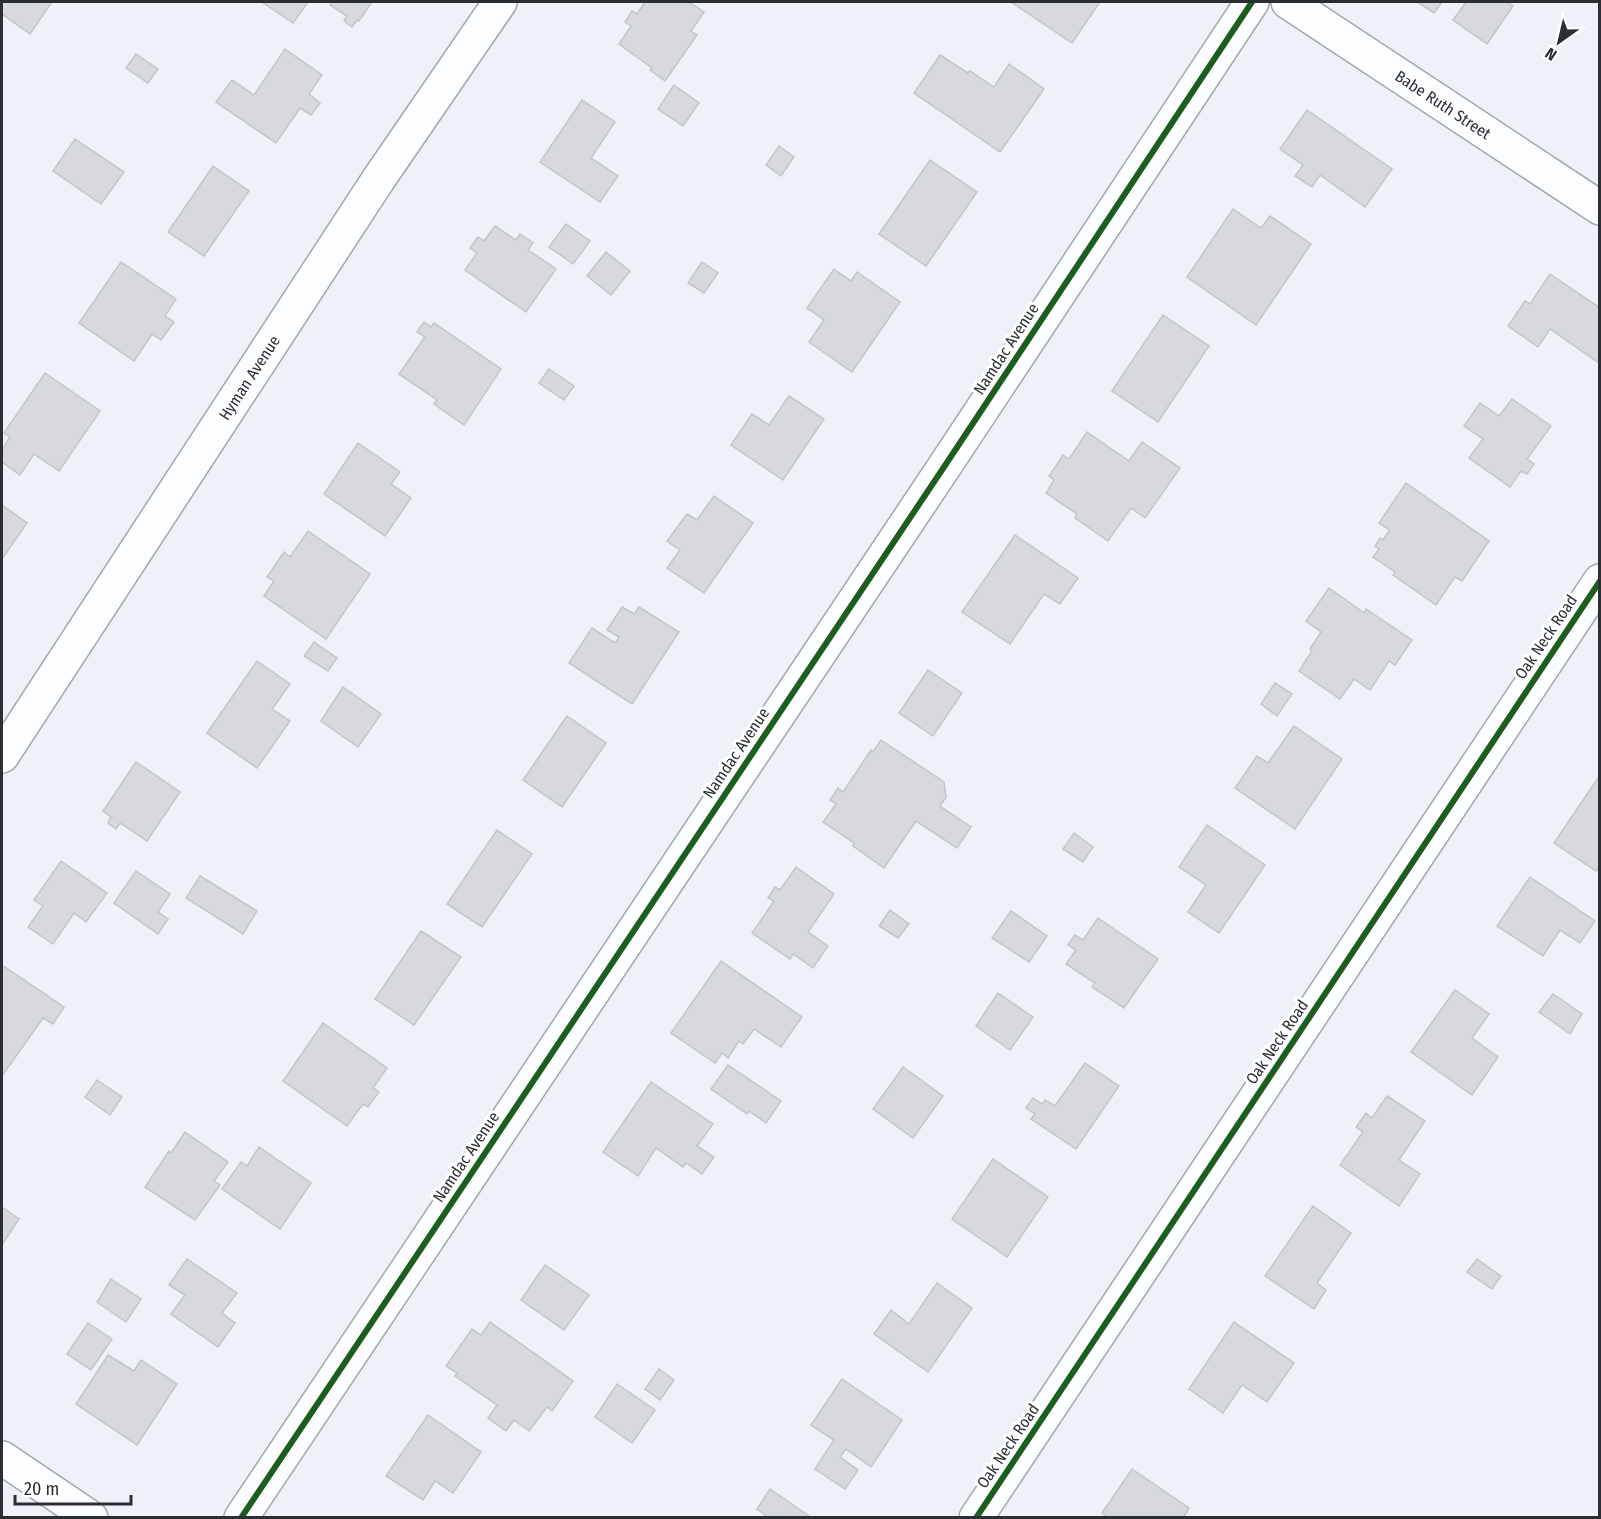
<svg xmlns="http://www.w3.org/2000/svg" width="1601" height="1519" font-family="'Fira Sans Condensed',sans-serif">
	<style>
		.building { fill: #d7d9dd; stroke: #c3c5c9; stroke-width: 1.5 }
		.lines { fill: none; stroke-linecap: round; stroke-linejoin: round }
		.minor-casing { stroke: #a3a7ac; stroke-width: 36 }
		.minor { stroke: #fcfdfe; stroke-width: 33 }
		.cycleway-casing { stroke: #fff; stroke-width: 10 }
		.cycleway { stroke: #1b5e20; stroke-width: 6 }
		.labels { text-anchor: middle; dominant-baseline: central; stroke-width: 6; stroke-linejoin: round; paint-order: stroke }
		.street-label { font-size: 16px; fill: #2b2e32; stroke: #fff }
	</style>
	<rect width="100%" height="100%" fill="#edf2f8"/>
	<g class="building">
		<path d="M2,2h50l-22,32 -28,-20z"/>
		<path d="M262,2h46l-15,21z"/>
		<path d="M331,2h41l-13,19 -2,-1 -5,7 -8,-6 3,-5 -17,-11z"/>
		<path d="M645,2h44l15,10 -13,19 6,4 -32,46 -15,-11 2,-2 -33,-24 12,-18 -6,-4 7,-11 5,3z"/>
		<path d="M1011,2h89l-28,41z"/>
		<path d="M1417,2h25l-8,11z"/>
		<path d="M1466,2h41l6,4 -26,38 -34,-24z"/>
		<path d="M285,49l37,26 -13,19 11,9 -9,12 -11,-7 -24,35 -60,-41 16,-22 22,15z"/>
		<path d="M136,54l22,15 -10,14 -22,-15z"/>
		<path d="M940,55l28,18 2,-2 24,16 15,-23 35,25 -44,63 -86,-59z"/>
		<path d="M674,85l25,18 -16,23 -25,-17z"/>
		<path d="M582,100l33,22 -24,36 27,18 -18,26 -60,-40z"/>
		<path d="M1307,110l85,59 -27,38 -45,-32 -8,12 -17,-11 8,-11 -23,-16z"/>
		<path d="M75,139l49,33 -23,32 -48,-33z"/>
		<path d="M779,146l15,11 -13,19 -15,-11z"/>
		<path d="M930,160l47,32 -51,74 -47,-32z"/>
		<path d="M213,166l36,25 -45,65 -36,-24z"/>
		<path d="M1233,209l28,19 9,-12 41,28 -55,81 -69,-48z"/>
		<path d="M566,224l24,17 -17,23 -24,-17z"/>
		<path d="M495,226l21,14 4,-6 13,9 -5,7 28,19 -30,43 -61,-42 12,-17 -7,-5 8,-11 6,4z"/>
		<path d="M606,252l24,19 -19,24 -24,-19z"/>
		<path d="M121,262l55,37 -11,17 9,6 -13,18 -9,-6 -18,27 -55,-38z"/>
		<path d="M702,262l16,11 -14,20 -16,-10z"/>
		<path d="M834,269l17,12 6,-9 43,30 -48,70 -43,-30 15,-22 -17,-12z"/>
		<path d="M1550,274l50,34 -1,55 -49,-34 -12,18 -30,-21 17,-25 5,3z"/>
		<path d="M1163,315l46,31 -51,76 -46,-31z"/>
		<path d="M424,322l7,5 3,-4 67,46 -37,56 -30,-21 3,-4 -38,-26 26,-37 -8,-5z"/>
		<path d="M549,369l25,17 -10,14 -25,-17z"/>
		<path d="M45,373l55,38 -41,60 -25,-17 -14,21 -18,-13v-12l8,-13 -6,-4z"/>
		<path d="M789,396l35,23 -41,61 -52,-35 21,-31 17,11z"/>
		<path d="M1512,399l39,27 -24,33 7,5 -7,10 -6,-3 -11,16 -41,-29 14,-19 -19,-13 16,-23 19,13z"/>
		<path d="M1087,432l42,29 13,-19 38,26 -35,50 -14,-10 -23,33 -33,-23 2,-4 -31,-21 8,-13 -5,-4 14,-21 6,4z"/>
		<path d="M358,443l42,29 -9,12 20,14 -26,38 -61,-42z"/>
		<path d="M1406,483l83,58 -27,40 -7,-4 -19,28 -43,-30 2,-3 -22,-15 6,-8 -4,-3 5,-8 3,2 7,-10 -11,-7z"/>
		<path d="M714,496l39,27 -49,70 -37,-25 13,-18 -13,-9 20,-27 10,6z"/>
		<path d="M2,505l25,18 -25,36z"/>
		<path d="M308,531l62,43 -44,65 -62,-43 10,-15 -7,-4 17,-25 6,5z"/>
		<path d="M1015,535l63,43 -18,26 -16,-10 -34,50 -48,-32z"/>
		<path d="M1329,588l35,25 2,-4 46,31 -17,25 -6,-4 -19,29 -16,-11 -14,20 -41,-28 13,-20 -2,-2 11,-17 -15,-11z"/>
		<path d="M622,607l12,7 5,-7 40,25 -47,72 -63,-41 23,-35 23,15 4,-6 -12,-7z"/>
		<path d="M314,642l23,16 -9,13 -24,-15z"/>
		<path d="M257,661l33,23 -18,25 18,12 -33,47 -50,-35z"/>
		<path d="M928,670l34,23 -29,43 -34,-23z"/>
		<path d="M1275,683l17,11 -15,22 -16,-12z"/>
		<path d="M343,687l38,27 -23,33 -37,-26z"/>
		<path d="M567,716l39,27 -44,64 -39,-27z"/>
		<path d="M1294,726l48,33 -47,70 -60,-41 22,-32 11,7z"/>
		<path d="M881,740l63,42 2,15 -6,9 31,21 -14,21 -41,-27 -32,47 -31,-22 1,-3 -31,-21 13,-18 -6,-4 8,-12 5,4 28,-42 2,2z"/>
		<path d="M136,762l44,30 -33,49 -27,-18 -4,6 -8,-6 3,-6 -8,-6z"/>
		<path d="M1600,775v91l-4,5 -42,-28z"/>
		<path d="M1207,825l58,40 -46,68 -31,-21 18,-27 -27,-18z"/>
		<path d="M497,830l35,24 -50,73 -35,-23z"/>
		<path d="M1074,833l19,14 -10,15 -20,-13z"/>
		<path d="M61,861l46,32 -21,29 -12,-9 -21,31 -25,-17 15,-21 -9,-6z"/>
		<path d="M796,867l38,27 -26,38 20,14 -15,22 -20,-14 -3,5 -38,-26 22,-32 -6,-3 7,-11 5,3z"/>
		<path d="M136,871l34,23 -12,18 10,7 -10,15 -44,-31z"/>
		<path d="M200,876l57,35 -14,23 -57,-36z"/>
		<path d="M1530,877l65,44 -15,22 -20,-13 -17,26 -46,-30z"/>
		<path d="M890,910l19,14 -11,14 -19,-12z"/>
		<path d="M1011,911l36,25 -18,26 -37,-24z"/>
		<path d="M1098,918l60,41 -34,49 -32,-21 3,-4 -29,-19 10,-14 -8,-5 7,-10 8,5z"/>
		<path d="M421,931l40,26 -47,68 -39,-26z"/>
		<path d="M721,961l81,56 -21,30 -27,-18 -11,15 -4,-3 -11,17 -6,-5 -7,10 -44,-30z"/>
		<path d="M2,965l62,42 -11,17 -10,-6 -41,58z"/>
		<path d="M1455,990l34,24 -17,24 26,19 -26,38 -61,-43z"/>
		<path d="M998,993l35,24 -23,33 -34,-24z"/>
		<path d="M1553,994l29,20 -12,20 -31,-22z"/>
		<path d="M323,1023l64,45 -14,20 6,4 -11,15 -5,-3 -16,22 -64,-45z"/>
		<path d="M1085,1063l34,23 -43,63 -45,-30 4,-5 -9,-6 7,-10 9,6 3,-4 10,6z"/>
		<path d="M728,1065l53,36 -15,22 -17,-12 -2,3 -36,-25z"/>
		<path d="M903,1067l40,29 -30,42 -40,-29z"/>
		<path d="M97,1080l25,17 -12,18 -25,-18z"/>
		<path d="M651,1082l62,42 -16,22 17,11 -12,17 -16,-11 -3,4 -27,-19 -18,28 -35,-24z"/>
		<path d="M1387,1096l38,25 -26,39 21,14 -21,32 -59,-41 23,-33 -7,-5 10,-14 6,5z"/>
		<path d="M185,1132l43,30 -14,19 6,4 -25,35 -50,-33 24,-36 2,2z"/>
		<path d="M259,1147l52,36 -31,46 -58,-40 19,-27 6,4z"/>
		<path d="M993,1159l55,38 -41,60 -55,-38z"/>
		<path d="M1313,1206l38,27 -34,50 9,7 -12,19 -49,-33z"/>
		<path d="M2,1207l17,12 -17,26z"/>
		<path d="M187,1259l50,34 -15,20 13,10 -17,24 -47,-33 14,-19 -16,-10z"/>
		<path d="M1477,1259l24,17 -9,13 -25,-17z"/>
		<path d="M545,1265l44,30 -25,35 -43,-30z"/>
		<path d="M111,1279l30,20 -15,23 -29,-20z"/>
		<path d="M937,1283l35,25 -44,64 -54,-38 17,-24 18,14z"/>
		<path d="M490,1322l83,59 -21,30 -5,-4 -18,24 -15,-11 -8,11 -18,-13 9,-13 -42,-29 2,-3 -11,-7 26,-37 9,6z"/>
		<path d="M1234,1322l60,41 -27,39 -25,-17 -19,28 -34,-24z"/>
		<path d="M88,1323l24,16 -21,31 -24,-16z"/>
		<path d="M108,1355l26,16 7,-11 36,24 -40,61 -61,-41z"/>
		<path d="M659,1369l15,11 -14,20 -15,-11z"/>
		<path d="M842,1379l60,41 -31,47 -25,-18 -6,8 18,13 -13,19 -30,-20 19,-29 -23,-15z"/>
		<path d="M617,1384l38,26 -23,33 -37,-26z"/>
		<path d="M428,1415l53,37 -28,41 -18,-12 -12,19 -37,-24z"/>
		<path d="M1132,1469l57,39 -6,10h-75l-6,-5z"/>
		<path d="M770,1489l42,29h-43l-12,-9z"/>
	</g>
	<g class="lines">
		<defs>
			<g id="minor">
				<path id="s1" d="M1288,2l312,206"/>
				<path id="s2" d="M2,756l376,-576 122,-178"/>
				<path d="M2,1458l89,60"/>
				<path d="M241,1518l703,-1051 308,-465"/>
				<path d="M976,1518l624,-937"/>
			</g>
		</defs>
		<use href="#minor" class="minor-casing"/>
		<use href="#minor" class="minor"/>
		<defs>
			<g id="cycleway">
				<path d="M241,1518l703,-1051 308,-465"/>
				<path d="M976,1518l624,-937"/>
			</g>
		</defs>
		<use href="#cycleway" class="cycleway-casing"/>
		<use href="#cycleway" class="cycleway"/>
	</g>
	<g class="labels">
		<g class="street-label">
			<text stroke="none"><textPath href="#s1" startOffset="186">Babe Ruth Street</textPath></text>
			<text transform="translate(1006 349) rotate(-57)">Namdac Avenue</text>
			<text stroke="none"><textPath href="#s2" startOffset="452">Hyman Avenue</textPath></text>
			<text transform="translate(1546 637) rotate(-56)">Oak Neck Road</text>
			<text transform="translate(736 753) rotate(-56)">Namdac Avenue</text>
			<text transform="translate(1277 1042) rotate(-56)">Oak Neck Road</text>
			<text transform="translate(466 1157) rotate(-56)">Namdac Avenue</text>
			<text transform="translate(1008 1446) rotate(-56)">Oak Neck Road</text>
		</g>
	</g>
	<rect width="1601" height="1519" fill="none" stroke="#2b2e32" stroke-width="6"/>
	<g transform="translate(1559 42) rotate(214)" stroke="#ffffff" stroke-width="4.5" paint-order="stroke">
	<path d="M0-4.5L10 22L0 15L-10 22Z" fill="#2b2e32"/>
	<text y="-9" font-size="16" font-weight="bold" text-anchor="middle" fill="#2b2e32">N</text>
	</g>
	<path d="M15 1495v9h116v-9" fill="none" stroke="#2b2e32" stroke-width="3"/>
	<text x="24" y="1495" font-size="18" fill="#2b2e32" stroke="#ffffff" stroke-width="4.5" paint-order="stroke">20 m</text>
</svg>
